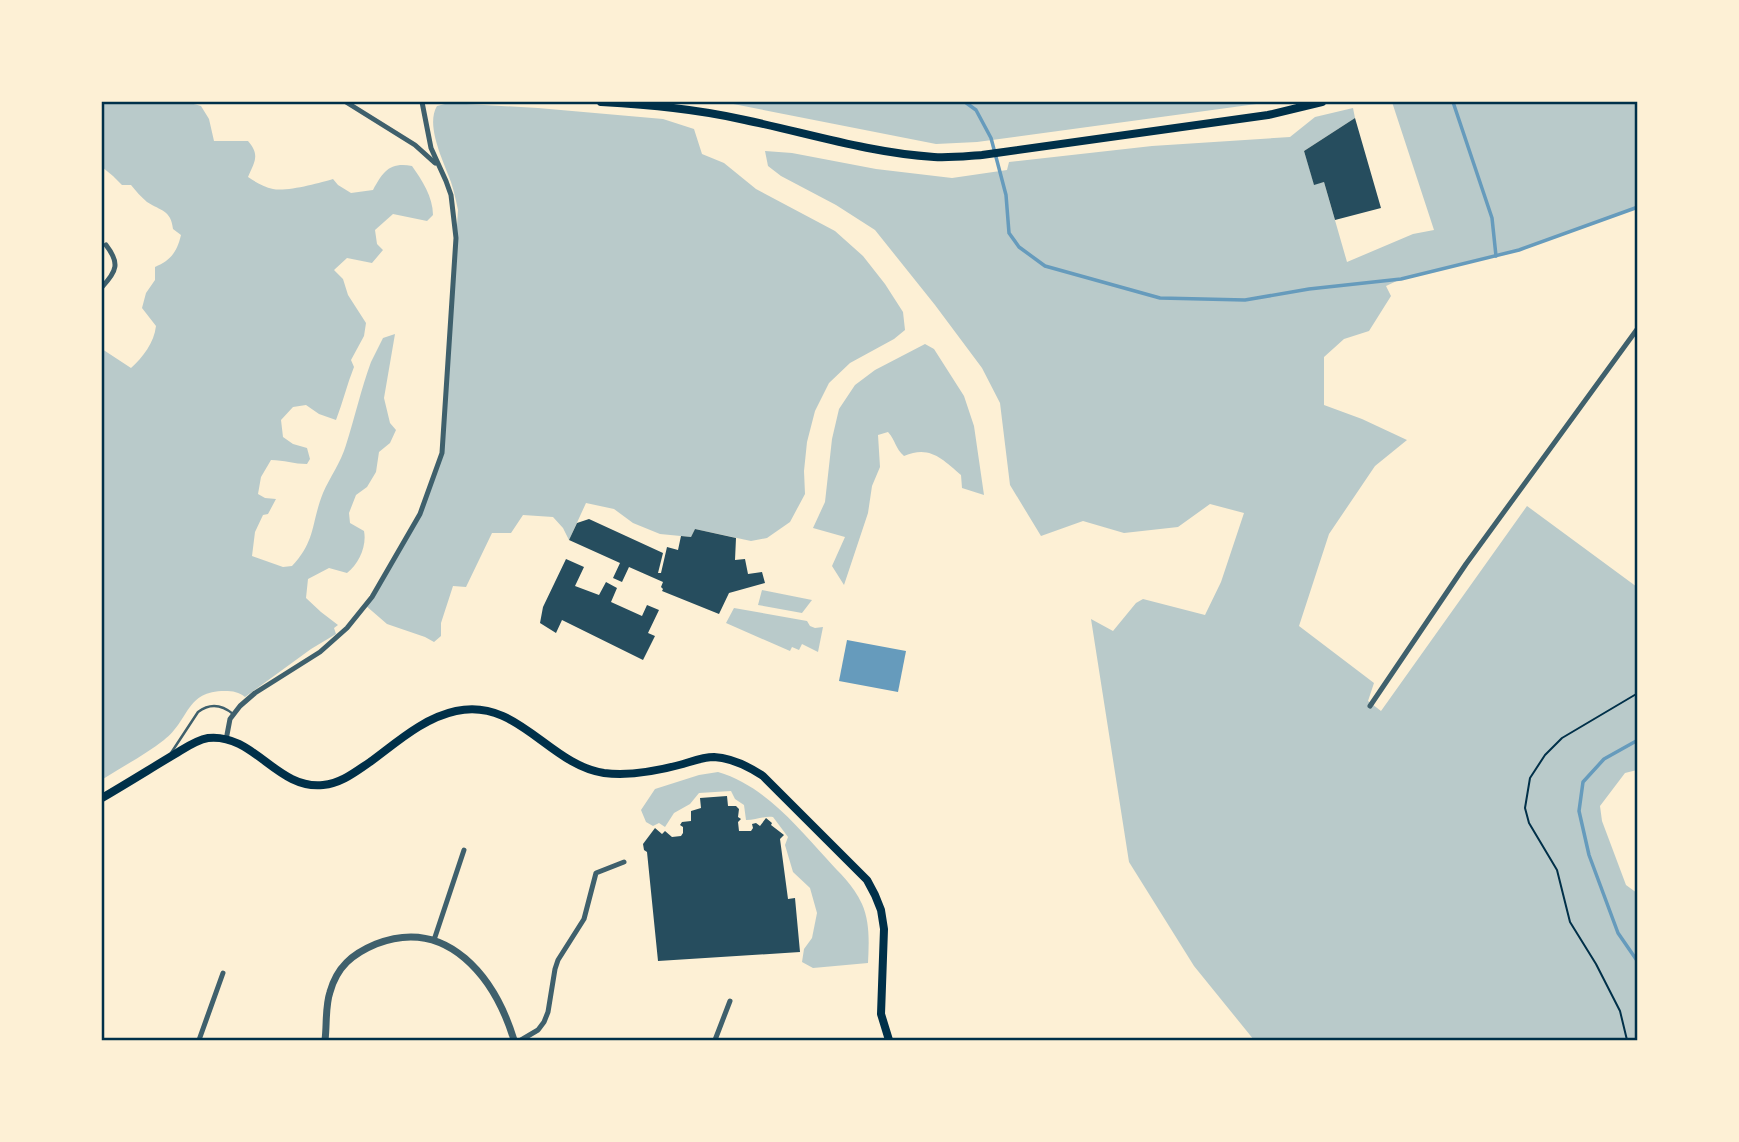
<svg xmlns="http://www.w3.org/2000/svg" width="1739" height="1142" font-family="'IBM Plex Sans',sans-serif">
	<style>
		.green { fill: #b9caca }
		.water { fill: #669bbc }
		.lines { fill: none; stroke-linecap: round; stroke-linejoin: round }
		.stream { stroke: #669bbc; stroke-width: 3.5 }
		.building { fill: #264d5e }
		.path { stroke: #003049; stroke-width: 2 }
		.service { stroke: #3f606c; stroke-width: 2.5 }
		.minor { stroke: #3f606c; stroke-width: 5 }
		.tertiary { stroke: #3f606c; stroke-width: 7 }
		.secondary { stroke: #003049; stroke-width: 8 }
		.neatline { fill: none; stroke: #003049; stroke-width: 2.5 }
	</style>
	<rect width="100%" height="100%" fill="#fdf0d5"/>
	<g class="green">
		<path d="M102,102c30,0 70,-5 99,4l8,13 5,22h34c12,14 7,20 0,36 7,5 16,10 25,12 13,3 47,-6 60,-10l5,6 13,8 22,-3c10,-18 16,-28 39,-24 10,14 21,31 21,49l-6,6 -34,-7 -18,16 2,14 6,6 -11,13 -25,-5 -13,12 9,9 5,16 18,28 -2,13 -13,24 3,7c-7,17 -11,35 -18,53l-17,-6 -13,-9 -13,2 -12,13 2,17 10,7 14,4 3,11 -3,5c-13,0 -23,-4 -36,-4l-10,17 -3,17 7,4 11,1 -8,15 -5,1 -8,17 -3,24 31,11 9,-1c24,-25 19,-43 31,-73 7,-16 18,-31 23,-48 9,-28 15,-56 25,-83 4,-8 8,-16 12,-24l12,-4 -11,64 6,25 6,7 -6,13 -11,9 -3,20 -9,15 -11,8 -7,18 1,10 14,8c3,15 -5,33 -17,42l-18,-5 -21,11 -2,19 15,14 17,13 -4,3 2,6 -25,15 -66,48c-6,-5 -12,-6 -20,-6 -40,0 -35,29 -61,49 -19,15 -41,26 -61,39l-1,-1v-429l29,19c12,-11 23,-25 25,-42l-14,-18 4,-15 9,-13v-13c16,-7 22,-15 26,-32l-8,-6c-2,-19 -12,-18 -26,-27 -6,-5 -11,-11 -16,-17h-9l-9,-9 -11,-9z"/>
		<path d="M723,102h548l-294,40 -41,2z"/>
		<path d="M1392,102h245v105l-118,43 -118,29 -15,7 5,10 -22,35 -25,8 -20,18v48l38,14 45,21 -32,26 -46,68 -30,92 75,57 -6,18 13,10 146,-205 110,81v183l-12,3 -25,33 2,15 24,64 11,8v147h-383l-60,-74 -65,-104 -38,-243 22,12 23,-28 7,-4 62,16 16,-33 23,-69 -34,-9 -32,23 -54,6 -41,-12 -42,15 -31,-51 -10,-82 -18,-35 -47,-63 -60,-75 -39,-25 -55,-29 -13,-10 -3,-15 27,2 84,16 76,9 55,-8 2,-8 143,-16 138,-9 25,-20 38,-9 2,10 -51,33 10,33 10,-2 23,80 66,-28 21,-4z"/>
		<path d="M449,103l89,5 125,11 31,10 8,25 22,9 32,26 79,42 28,25 22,28 18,28 2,18 -11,9 -44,24 -21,20 -14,28 -8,31 -3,29 1,23 -15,28 -23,16 -16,3 -56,-12 -4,8 -31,-3 -27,-11 -19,-14 -28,-6 -17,37 -6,-12 -10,-11 -30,-2 -12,18h-19l-26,54 -13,-1 -12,37v13l-7,6 -9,-5 -38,-13 -22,-19 55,-91 22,-61 16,-243c-2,-9 -4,-19 -7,-28 -7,-20 -26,-56 -14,-76z"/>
		<path d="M925,344l9,5 30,47 10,30 10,69 -22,-7 -1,-13c-19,-16 -31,-30 -57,-19 -9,-8 -8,-15 -16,-24l-10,3 2,32 -8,19 -4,27 -24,72 -12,-19 13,-29 -32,-9 12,-26 7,-63 7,-30 16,-24 20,-15z"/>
		<path d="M762,590l50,10 -10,13 -44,-8z"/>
		<path d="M734,608l73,13 3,5 5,2 8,-1 -5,25 -16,-8 -3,6 -7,-3 -2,4 -64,-28z"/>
		<path d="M718,772c45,13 78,53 108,86 14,16 27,26 36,46 8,18 7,39 6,59l-55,5 -11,-6 2,-13 8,-11 5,-25 -7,-25 -17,-16 -8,-27 3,-8 -15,-20c-10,-1 -17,3 -27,3l-2,-15 -9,-6 -4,-8 -32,2 -9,11 -16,9 -9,14 -6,-4 -6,3 -7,-4 -5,-12 14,-21 44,-14z"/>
	</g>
	<path class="water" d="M847,640l59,11 -8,41 -59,-11z"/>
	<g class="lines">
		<g class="stream">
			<path d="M965,102l11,8 15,28 15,57 3,38 10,14 26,19 115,32 85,2 64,-11 92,-10 118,-29 119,-43"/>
			<path d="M1453,102l39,116 4,38"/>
			<path d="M1638,740l-34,19 -21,23 -4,29 10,44 29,78 20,29"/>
		</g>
	</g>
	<g class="building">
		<path d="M1355,118l26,90 -46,12 -11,-38 -10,3 -10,-34z"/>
		<path d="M589,519l74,34 -5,20h3l6,-26 11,3 3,-14 10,1 4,-8 41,9 -1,22 10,-1 3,15 14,-2 3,11 -36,10 -10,21 -57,-23 1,-2 -2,-2 2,-5 -34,-15 -7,15 -9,-4 7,-15 -51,-23 8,-17z"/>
		<path d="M566,559l18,8 -9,19 24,9 7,-13 11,6 -6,14 31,14 5,-11 12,5 -11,23 7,3 -12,24 -81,-40 -6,13 -16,-10 3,-16z"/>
		<path d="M727,796l1,10h8l3,3 -1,8 3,2 -3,3 1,9h12l2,-3 -1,-4 4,-1 4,3 6,-8 6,5 -1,2 13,10 -4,4 8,60 7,-1 5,54 -142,9 -11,-109 -3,-2 -1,-6 12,-16 7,6 3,-3 7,6 9,-1 2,-3v-6l-3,-2 2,-3 9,-1v-10l10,-3 -1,-10z"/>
	</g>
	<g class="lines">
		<path class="path" d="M1627,1040l-7,-29 -24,-47 -26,-42 -13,-52 -28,-47 -4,-15 5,-30 15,-23 17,-17 76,-45"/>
		<path class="service" d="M171,753l27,-41c12,-9 23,-8 35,2"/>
		<g class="minor">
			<path d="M346,102l69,43 20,18"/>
			<path d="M102,287c15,-16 18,-24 4,-42"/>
			<path d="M1370,706l96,-142 172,-236"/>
			<path d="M226,740l4,-21 10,-13 15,-13 65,-41 27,-24 25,-31 48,-83 22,-61 14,-215 -5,-43 -5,-14 -15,-33 -9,-46"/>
			<path d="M434,940l30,-90"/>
			<path d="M199,1040l24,-67"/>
			<path d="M521,1040l17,-10 6,-8 4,-10 7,-43 3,-9 26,-41 12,-46 28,-11"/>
			<path d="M715,1040l15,-39"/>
		</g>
		<path class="tertiary" d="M325,1040c2,-15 0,-33 5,-48 7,-25 22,-38 46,-48 72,-28 119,34 138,96"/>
		<g class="secondary">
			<path d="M601,102c49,3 96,7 144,18 62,13 125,33 189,37 16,1 33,-1 48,-2l286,-40 54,-13"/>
			<path d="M102,798c24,-14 48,-29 73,-44 10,-6 21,-14 33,-16 46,-5 69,52 115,47 19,-2 32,-13 47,-23 26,-19 53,-44 86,-51 61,-14 93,54 148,62 26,3 54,-2 79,-9 10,-3 20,-7 31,-7 18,1 34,9 49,19l104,104 8,15 6,15 3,19 -3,85 8,26"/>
		</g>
	</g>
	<rect width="1739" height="1142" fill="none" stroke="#fdf0d5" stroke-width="206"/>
	<rect x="103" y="103" width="1533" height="936" class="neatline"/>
</svg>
